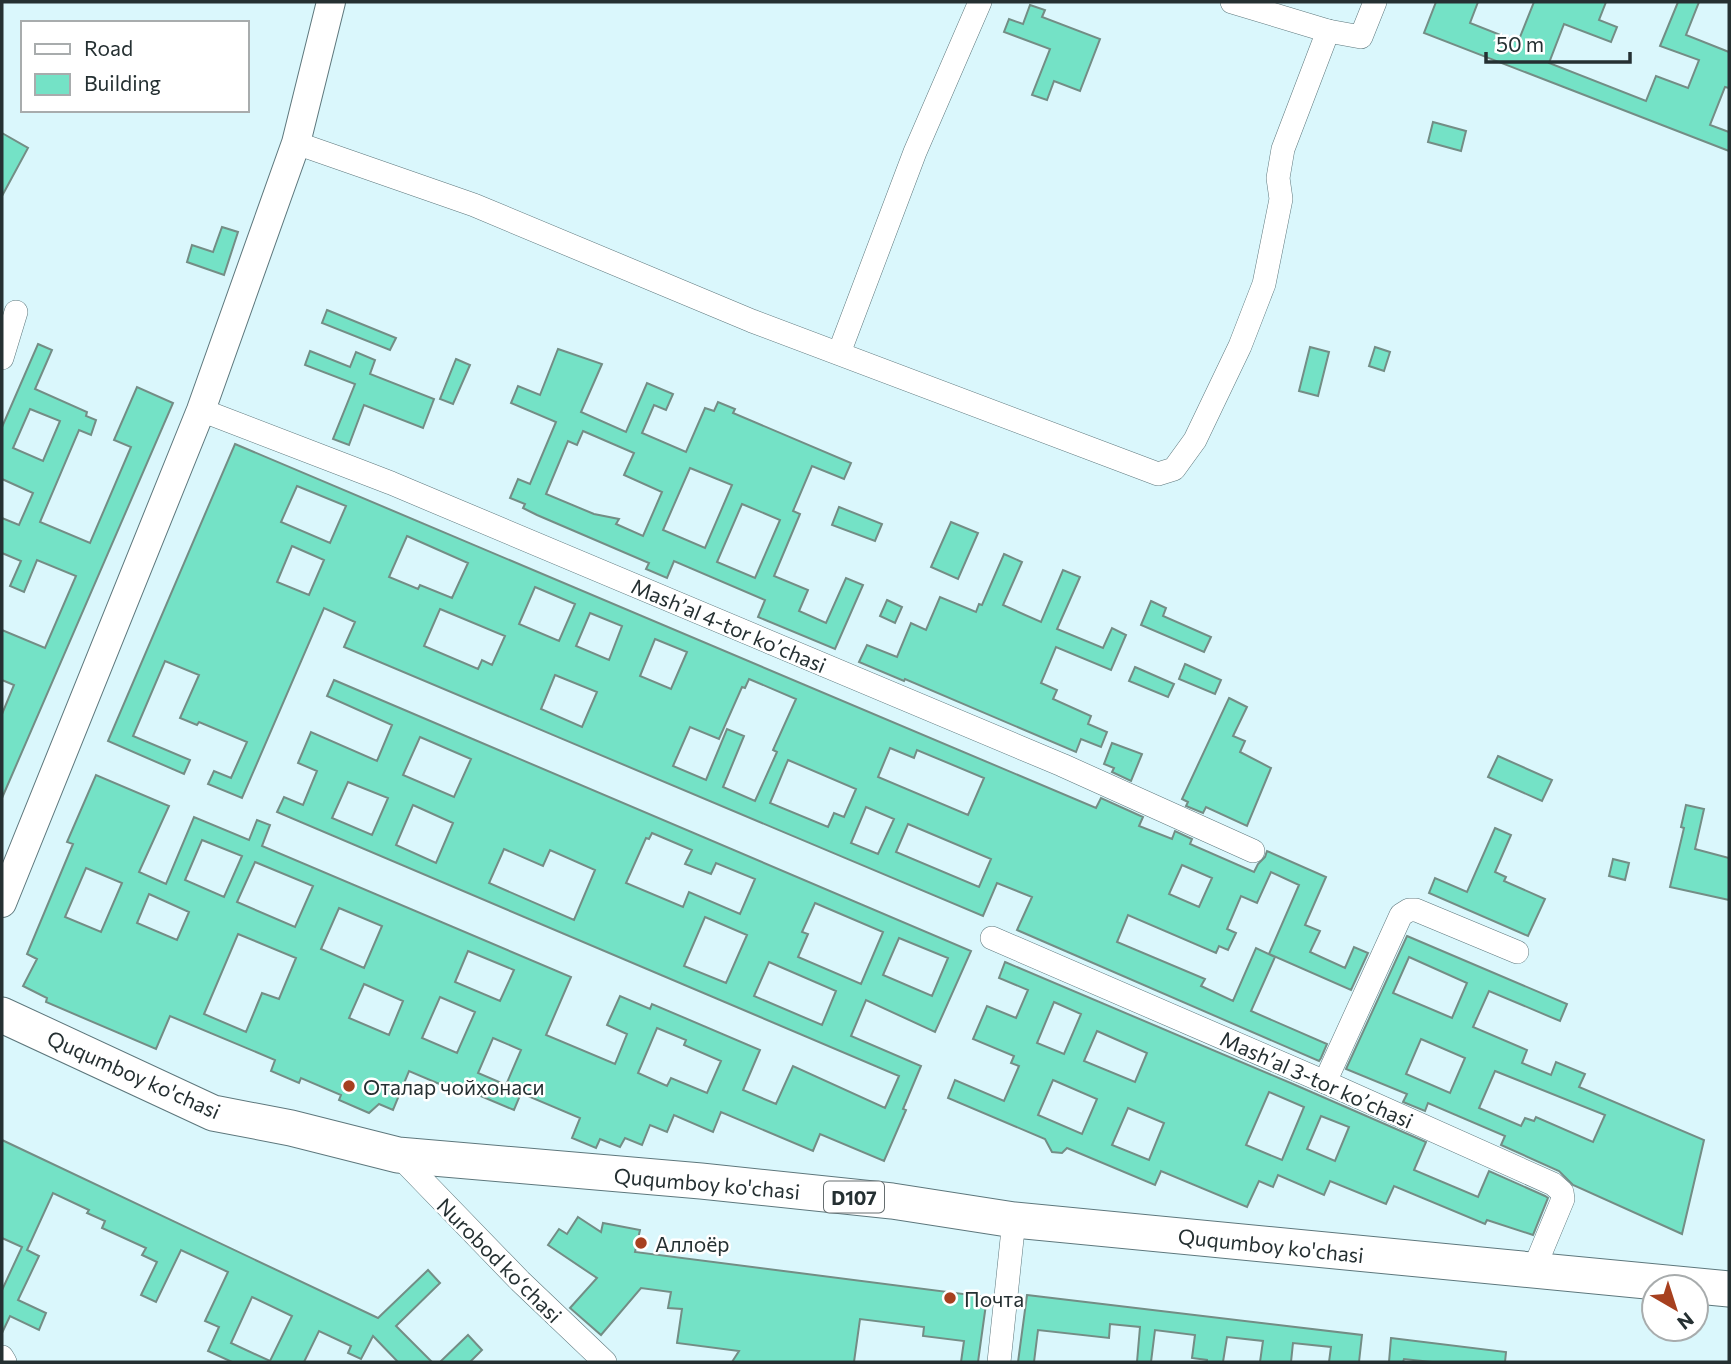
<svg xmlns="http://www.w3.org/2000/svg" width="1731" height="1364" font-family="Commissioner,sans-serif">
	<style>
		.building { fill: #74e2c6; stroke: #738d85; stroke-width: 2; fill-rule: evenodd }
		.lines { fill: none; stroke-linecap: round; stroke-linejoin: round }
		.minor-casing { stroke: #5d777c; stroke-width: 24 }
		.tertiary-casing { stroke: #5d777c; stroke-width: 30 }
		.primary-casing { stroke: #5d777c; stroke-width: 37 }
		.minor { stroke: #fff; stroke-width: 23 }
		.tertiary { stroke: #fff; stroke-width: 28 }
		.primary { stroke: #fff; stroke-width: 35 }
		.poi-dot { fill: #a7401f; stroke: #fff; stroke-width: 2.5 }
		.labels { text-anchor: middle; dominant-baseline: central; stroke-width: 5; stroke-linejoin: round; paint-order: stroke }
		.shield { fill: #fff; stroke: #666e70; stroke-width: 2 }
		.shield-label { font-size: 19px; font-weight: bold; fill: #253032 }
		.street-label { font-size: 21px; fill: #253032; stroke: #fff }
		.poi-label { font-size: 21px; fill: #253032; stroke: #fff; text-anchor: start }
	</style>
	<rect width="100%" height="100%" fill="#daf7fc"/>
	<g class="building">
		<path d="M1436,2h42l-8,21 48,19 16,-40h72l-7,18 18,7 -6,15 -47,-18 -15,39 97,38 10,-25 32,12 11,-28 -39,-14 18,-44h21l-13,33 43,17v36l-4,-1 -15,38 19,7v19l-305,-118z"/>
		<path d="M1030,5l15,5 -3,7 58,22 -20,52 -26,-10 -7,19 -15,-5 18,-46 -46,-17 5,-13 14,5z"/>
		<path d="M1433,122l33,9 -5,20 -33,-9z"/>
		<path d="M2,133l26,15 -26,48z"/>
		<path d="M222,227l16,5 -14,43 -37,-13 5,-17 21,7z"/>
		<path d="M327,310l69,28 -6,12 -68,-27z"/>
		<path d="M38,344l14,6 -17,39 52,23 -1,4 10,4 -5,15 -12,-5 -39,92 50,21 41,-96 -17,-7 23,-53 36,16 -171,395v-84l12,-29 -12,-5v-50l43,18 31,-72 -39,-16 -13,32 -14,-6 11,-25 -19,-8v-35l17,7 14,-32 -31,-14v-52zM30,409l30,12 -17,40 -30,-13z"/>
		<path d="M1310,347l19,5 -11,44 -19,-5z"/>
		<path d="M1375,347l15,5 -6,19 -15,-5z"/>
		<path d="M558,349l44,15 -21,48 45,20 21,-49 26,11 -7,16 -12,-5 -12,28 44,19 19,-44 9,3 4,-9 17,7 -2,4 118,50 -7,16 -32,-13 -19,45 7,3 -26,62 34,14 -9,21 27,12 20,-45 17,7 -28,64 -77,-32 7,-17 -91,-39 -7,17 -21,-9 3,-6 -112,-48 -14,-7 2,-4 -15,-6 8,-19 12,5 26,-62 -45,-19 7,-17 22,9zM583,431l51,22 -10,22 38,17 -19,44 -27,-12 3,-5 -25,-5 -48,-20 22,-53 9,4zM690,468l42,17 -27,63 -42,-18zM742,504l38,16 -25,58 -38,-16z"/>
		<path d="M310,351l40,16 6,-15 19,8 -5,14 64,25 -11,29 -59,-23 -15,40 -16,-6 22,-55 -50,-19z"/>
		<path d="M456,359l14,6 -17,39 -13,-5z"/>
		<path d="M235,444l861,364 5,-10 42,19 -4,9 33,13 3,-8 17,8 -2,5 64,28 4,-8 7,-7 2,-6 59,26 -21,48 15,6 -10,21 35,16 9,-21 14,6 -17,37 -82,-36 30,-69 -28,-13 -14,31 -16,-7 -14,33 9,4 -8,17 -9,-4 -3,7 -88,-38 -11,27 88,37 -4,7 32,15 23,-53 19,9 -24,54 76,33 -6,14 -2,3 -302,-131 15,-33 -35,-14 -14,33 -639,-269 11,-25 -31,-14 -82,190 -34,-14 6,-13 17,7 16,-36 -48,-20 -2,3 -17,-7 19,-43 -34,-14 -32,75 57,24 -6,14 -76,-33zM297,486l49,20 -16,37 -49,-21zM407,536l61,27 -16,35 -32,-13 -2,4 -29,-12zM292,546l32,14 -15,35 -32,-13zM535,587l40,17 -16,37 -40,-17zM440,609l65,27 -13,29 -10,-5 -4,9 -54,-23zM590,613l32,13 -13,34 -33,-14zM655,639l32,13 -16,37 -31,-13zM555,675l42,17 -15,35 -41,-18zM749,679l47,20 -23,51 4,2 -22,49 -32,-14 21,-51 -17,-7 -21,51 -33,-14 17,-39 29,12 23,-52 3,1zM890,748l24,10 3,-8 67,28 -16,37 -90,-38zM788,760l68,29 -12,28 -10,-4 -6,14 -58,-24zM866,807l28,12 -16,35 -27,-11zM908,824l83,35 -12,28 -83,-35zM1182,865l30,13 -13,29 -30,-13z"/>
		<path d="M839,507l43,17 -7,17 -43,-16z"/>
		<path d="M951,522l27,11 -20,46 -27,-12z"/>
		<path d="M1004,554l18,8 -19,43 38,17 22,-52 17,7 -23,52 46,19 9,-20 14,7 -15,35 -55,-23 -15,36 16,7 -4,9 38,17 -3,8 19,8 -6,15 -20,-8 -5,13 -171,-73 -1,2 -45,-19 8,-17 30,12 14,-34 15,7 14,-33 36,15 3,-8 3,1z"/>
		<path d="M887,600l15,7 -7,16 -15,-7z"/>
		<path d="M1151,601l15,7 -3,8 48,21 -7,15 -63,-27z"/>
		<path d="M1185,664l36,16 -6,14 -36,-15z"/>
		<path d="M1135,667l39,17 -6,13 -39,-16z"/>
		<path d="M334,680l637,271 -36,81 -69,-32 -15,36 70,30 -18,43 3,1 -22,51 -64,-27 -7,17 -92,-39 -8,20 -39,-17 -7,17 -17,-7 -8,20 -17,-7 -5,9 -20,-8 -4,9 -24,-10 8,-20 -59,-25 -7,17 -57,-24 -1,5 -47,-20 -16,39 -14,-6 -10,9 -30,-13 2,-5 -40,-17 -2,5 -28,-12 4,-11 -105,-44 -14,33 -110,-47 1,-4 -24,-12 14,-27 -10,-5 46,-110 -6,-2 29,-67 73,31 -30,66 27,12 28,-67 55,23 8,-20 13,5 -8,21 309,131 -25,58 69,29 12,-30 -20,-9 13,-29 30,13 2,-5 108,46 -17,40 33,14 17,-38 92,42 14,-32 -622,-264 7,-15 19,8 14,-34 -19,-8 13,-31 66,29 15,-36 -65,-29zM420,737l51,22 -17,38 -51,-22zM348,782l40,16 -16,37 -40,-17zM413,805l40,18 -17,40 -40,-18zM652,833l40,17 -7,14 26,10 5,-11 39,16 -15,35 -51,-22 -6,15 -57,-24 20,-45 3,1zM202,840l40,16 -18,41 -39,-17zM504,849l39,17 7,-16 45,20 -21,50 -85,-37zM255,862l58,24 -18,41 -58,-25zM86,868l36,15 -21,49 -36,-15zM149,894l40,18 -12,28 -40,-17zM815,903l68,29 -22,52 -63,-27 10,-23 -6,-2zM339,908l43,18 -18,42 -43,-19zM705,917l42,18 -21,48 -42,-17zM238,934l58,24 -17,41 -17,-6 -16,39 -42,-18zM899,938l49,20 -16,38 -49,-21zM468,951l46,19 -14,31 -45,-19zM769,962l67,29 -14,34 -68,-29zM364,984l39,17 -14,34 -40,-17zM440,997l35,15 -18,41 -35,-15zM657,1028l29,12 -2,5 37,16 -14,32 -36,-15 -4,8 -29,-13zM493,1038l28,12 -15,35 -28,-12z"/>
		<path d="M1229,698l18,9 -14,29 12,5 -5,11 31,16 -24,58 -41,-19 -3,6 -17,-7 2,-4 -6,-3z"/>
		<path d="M1112,743l30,11 -11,27 -19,-9 2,-4 -10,-4z"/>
		<path d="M1498,756l54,24 -10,21 -54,-24z"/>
		<path d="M1686,805l18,4 -9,40 34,9v42l-59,-13 14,-59 -3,-1z"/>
		<path d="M1495,828l16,7 -16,37 11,5 -2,4 41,18 -17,37 -99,-43 6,-15 32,14z"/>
		<path d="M1613,859l16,4 -4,17 -16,-4z"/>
		<path d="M1407,936l160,68 -7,17 -71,-30 -16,36 54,23 -5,13 29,12 5,-13 29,12 -6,13 125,53 -22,94 -109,-49 -14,-14 -58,-26 4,-9 -77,-33 -3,8 -22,-9 4,-8 -61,-25zM1409,957l58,26 -15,35 -59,-25zM1421,1039l44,19 -15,35 -44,-19zM1495,1071l110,44 -12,27 -57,-25 -2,4 -9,-3 -4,8 -42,-18z"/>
		<path d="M1005,962l288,122 133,58 -12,28 64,27 11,-26 56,25 3,2 -15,37 -46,-15 -2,4 -91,-38 -8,18 -56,-23 -6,14 -46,-20 -5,12 -14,-6 -12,26 -86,-36 -6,14 -88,-37 -5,5 -10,-1 -7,-13 -97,-41 7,-18 49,21 15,-35 -8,-3 3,-7 -41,-17 14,-33 29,12 12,-28 -29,-12zM1054,1002l27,12 -17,40 -27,-11zM1097,1031l50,22 -12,29 -51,-21zM1053,1080l44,19 -15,35 -44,-19zM1269,1092l35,15 -22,53 -36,-15zM1128,1108l36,15 -15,37 -37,-15zM1321,1116l28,11 -14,34 -28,-12z"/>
		<path d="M2,1140l376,178 50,-48 12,13 -44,43 36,36h-34l-25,-26 -12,23 -13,-6 3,-7 -32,-15 -15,31h-72l-24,-11 11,-24 -14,-6 23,-49 -47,-22 -25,52 -15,-7 16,-33 -15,-7 4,-7 -44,-20 3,-7 -18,-8 2,-3 -36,-17 -26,57 12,6 -21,44 28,13 -7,17 -29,-14 -8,17v-43l20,-43 -20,-9zM252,1297l40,19 -22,45 -39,-18z"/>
		<path d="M578,1217l23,15 2,-9 37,7 -5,22 352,45 -9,65h-17l3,-21 -41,-5 1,-9 -64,-8 -6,43h-122l7,-11 -62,-8 5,-34 -14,-1 3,-16 -30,-4 -40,47 -31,-27 27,-30 -49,-33 11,-16 8,5z"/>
		<path d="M1027,1295l335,40 -3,27h-30l2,-15 -38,-4 -2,19h-31l3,-21 -36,-4 -4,25h-16v-2l-15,-2 3,-23 -40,-5 -4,32h-14l3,-35 -30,-3 -1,14 -71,-8 -4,32h-16z"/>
		<path d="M468,1335l14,15 -12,12h-30z"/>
		<path d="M1391,1338l115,14 -1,10h-73l-28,-3 -1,3h-14z"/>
	</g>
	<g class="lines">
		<defs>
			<g id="minor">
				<path d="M1232,2l96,29 33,6 14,-35"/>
				<path d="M296,143l178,62 278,116 406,153 16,-5 21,-29 45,-94 24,-62 17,-85 -3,-21 5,-29 45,-118"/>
				<path d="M839,353l76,-201 65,-150"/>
				<path d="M2,358l14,-46"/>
				<path d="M201,410l190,73 671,282 191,86"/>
				<path d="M992,938l333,144 228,102 9,8 1,7 -30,72"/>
				<path d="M1325,1082l76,-167 8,-5h7l101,42"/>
				<path d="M398,1155l122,126 85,81"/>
				<path d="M2,1357l3,5"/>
				<path d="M999,1362l15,-142"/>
			</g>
			<path id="tertiary" d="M2,903l199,-493 95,-267 35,-141"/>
			<path id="primary" d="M2,1015l211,98 78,15 107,27 303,26 191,20 122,19 715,69"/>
		</defs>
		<use href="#minor" class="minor-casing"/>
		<use href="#tertiary" class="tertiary-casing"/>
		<use href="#primary" class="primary-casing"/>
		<use href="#minor" class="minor"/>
		<use href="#tertiary" class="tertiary"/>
		<use href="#primary" class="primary"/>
	</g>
	<g class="poi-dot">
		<circle cx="349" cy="1086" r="7"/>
		<circle cx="641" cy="1243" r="7"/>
		<circle cx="950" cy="1298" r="7"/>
	</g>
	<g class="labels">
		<rect class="shield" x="824" y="1181.5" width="60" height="31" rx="5"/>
		<g class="shield-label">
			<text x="854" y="1197">D107</text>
		</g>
		<g class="street-label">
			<text transform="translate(729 625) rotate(23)">Mashʼal 4-tor koʼchasi</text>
			<text transform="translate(134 1074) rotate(24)">Ququmboy ko'chasi</text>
			<text transform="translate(1317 1079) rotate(24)">Mashʼal 3-tor koʼchasi</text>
			<text transform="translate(707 1183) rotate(5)">Ququmboy ko'chasi</text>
			<text transform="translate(1271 1245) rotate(6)">Ququmboy ko'chasi</text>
			<text transform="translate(500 1260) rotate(45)">Nurobod koʻchasi</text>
		</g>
		<g class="poi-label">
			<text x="363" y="1086">Оталар чойхонаси</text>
			<text x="655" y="1243">Аллоёр</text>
			<text x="964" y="1298">Почта</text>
		</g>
	</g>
	<rect width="1731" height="1364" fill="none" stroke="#253032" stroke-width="7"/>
	<rect x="21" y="21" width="228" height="91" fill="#ffffff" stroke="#a8acad" stroke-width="2"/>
	<rect x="35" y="44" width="35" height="10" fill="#ffffff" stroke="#a8acad" stroke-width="2"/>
	<text x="84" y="56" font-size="21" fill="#253032">Road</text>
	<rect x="35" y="74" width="35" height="21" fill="#74e2c6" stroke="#a8acad" stroke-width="2"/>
	<text x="84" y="91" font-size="21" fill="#253032">Building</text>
	<g transform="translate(1675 1308) rotate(141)"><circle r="33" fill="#ffffff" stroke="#a8acad" stroke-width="2"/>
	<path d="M0-5L12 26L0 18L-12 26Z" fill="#a7401f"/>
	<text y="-10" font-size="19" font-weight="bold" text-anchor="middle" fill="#253032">N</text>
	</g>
	<path d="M1486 52v10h144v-10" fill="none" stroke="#253032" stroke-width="3.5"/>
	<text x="1496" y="52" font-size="21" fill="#253032" stroke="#ffffff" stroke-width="5" paint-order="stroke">50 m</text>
</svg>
